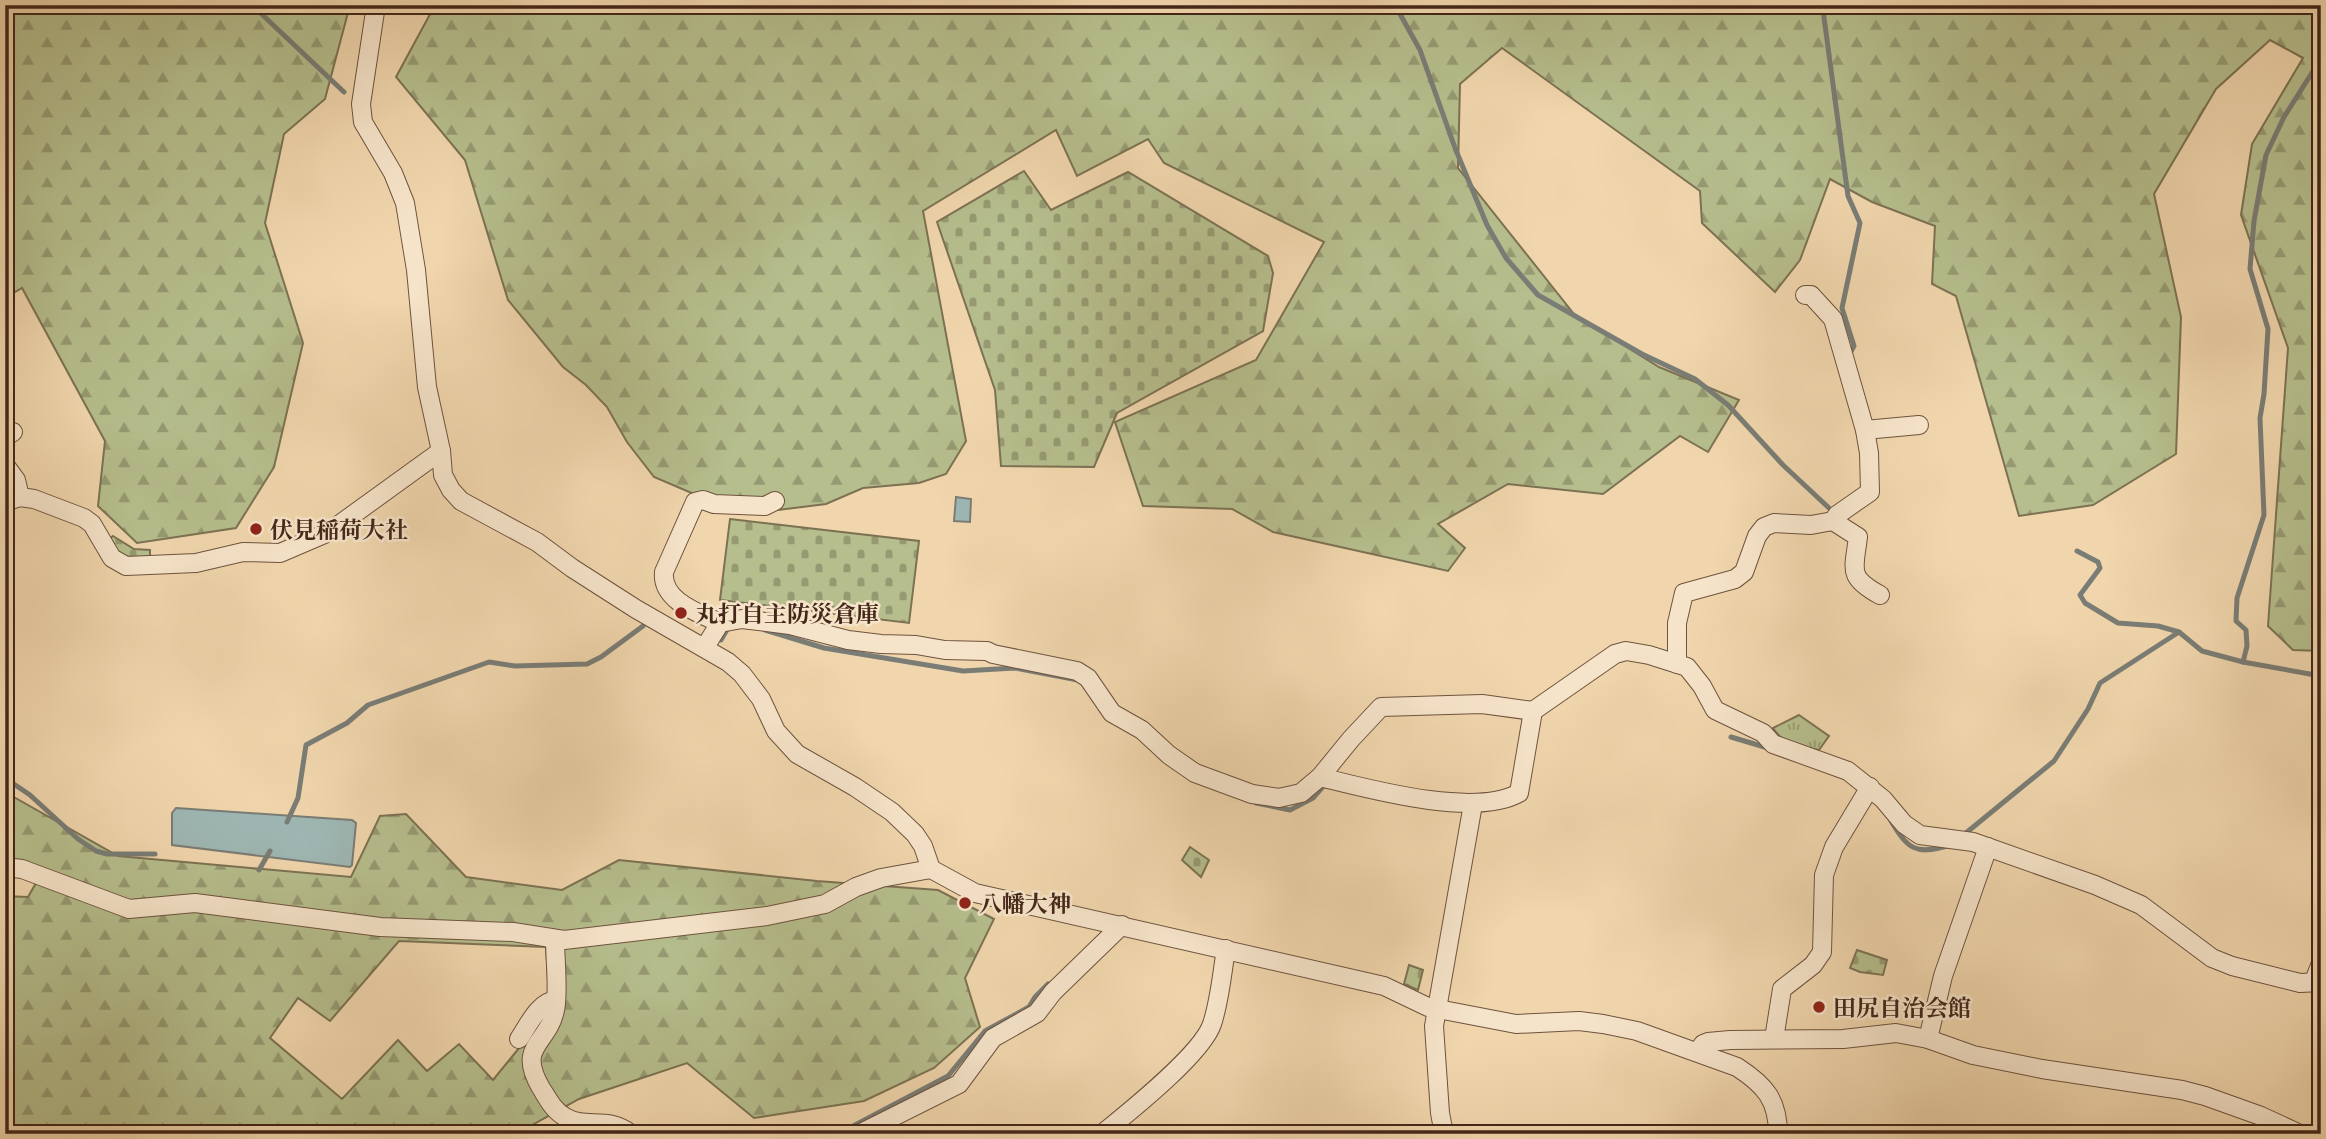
<svg xmlns="http://www.w3.org/2000/svg" width="2326" height="1139" font-family="'Gentium Book Plus','Noto Serif JP',serif">
	<style>
		.forest { fill: url(#forest-firs); stroke: #7c7253; stroke-width: 2; fill-rule: evenodd }
		.cemetery { fill: url(#cemetery-stones); stroke: #7c7253; stroke-width: 2 }
		.park { fill: url(#park-tufts); stroke: #7c7253; stroke-width: 2 }
		.water { fill: #9eb7b4; stroke: #7a7d76; stroke-width: 2 }
		.lines { fill: none; stroke-linecap: round; stroke-linejoin: round }
		.stream { stroke: #7a7d76; stroke-width: 5 }
		.street-casing { stroke: #6e533e; stroke-width: 20 }
		.street { stroke: #f6e4ca; stroke-width: 18 }
		.poi-dot { fill: #8f2418; stroke: #f6e4ca; stroke-width: 2.5 }
		.labels { text-anchor: middle; dominant-baseline: central; stroke-width: 5; stroke-linejoin: round; paint-order: stroke }
		.poi-label { font-size: 23px; font-weight: bold; fill: #432719; stroke: #f6e4ca; text-anchor: start }
	</style>
	<defs>
		<pattern id="forest-firs" width="22" height="20" patternUnits="userSpaceOnUse" patternTransform="scale(1.75)"><rect width="22" height="20" fill="#b6be8d"/><path d="M5 1l3.5 6h-7zM16 11l3.5 6h-7z" fill="#969a72"/></pattern>
		<pattern id="cemetery-stones" width="16" height="16" patternUnits="userSpaceOnUse" patternTransform="scale(1.75)"><rect width="16" height="16" fill="#b6be8d"/><path d="M2 7V4a2 2 0 0 1 4 0v3zM10 15v-3a2 2 0 0 1 4 0v3z" fill="#969a72"/></pattern>
		<pattern id="park-tufts" width="24" height="20" patternUnits="userSpaceOnUse" patternTransform="scale(1.75)"><rect width="24" height="20" fill="#b6be8d"/><path d="M3 7l-1-3M5 7V3M7 7l1-3M15 17l-1-3M17 17v-4M19 17l1-3" fill="none" stroke="#969a72"/></pattern>
	</defs>
	<rect width="100%" height="100%" fill="#f1d6ad"/>
	<filter id="stains"><feTurbulence type="fractalNoise" baseFrequency=".00286" numOctaves="4"/><feColorMatrix values="0 0 0 0 .2 0 0 0 0 .09 0 0 0 0 .02 0 0 0 .5 -.17"/></filter>
	<radialGradient id="worn" r=".72"><stop offset=".6" stop-color="#630" stop-opacity="0"/><stop offset="1" stop-color="#630" stop-opacity=".3"/></radialGradient>
	<g class="forest">
		<path d="M5,5h345l-25,94 -41,35 -19,89 38,120 -29,124 -38,61 -99,15 -39,-37 7,-65 -83,-153 -17,10z"/>
		<path d="M435,5h1886v646l-28,-1 -25,-24 20,-278 -47,-133 11,-71 51,-86 -33,-18 -54,49 -62,105 27,123 -5,137 -83,51 -74,11 -63,-220 -24,-12 3,-58 -63,-24 -42,-23 -30,81 -25,32 -73,-69 -2,-32 -198,-143 -42,36 -2,84 116,146 85,53 80,33 -31,52 -28,-16 -77,58 -95,-10 -70,40 27,24 -17,23 -175,-39 -41,-23 -89,-3 -28,-84 141,-62 68,-118 -160,-79 -16,-24 -71,37 -21,-46 -133,81 43,230 -20,33 -27,9 -56,5 -37,16 -48,6 -84,-16 -40,-17 -27,-35 -20,-35 -21,-22 -23,-18 -55,-67 -43,-140 -69,-83z"/>
		<path d="M5,792l113,64 233,21 29,-61 26,-2 60,63 96,13 57,-30 198,21 121,9 56,29 -29,59 15,49 -46,41 -70,33 -110,17 -67,-55 -108,36 -63,35h-511v-238l23,1 12,-21 -35,-23zM399,941l147,6 4,63 -57,70 -34,-36 -32,27 -29,-31 -56,59 -72,-61 28,-40 32,23z"/>
	</g>
	<g class="cemetery">
		<path d="M1024,171l27,39 77,-38 140,84 5,17 -10,58 -146,82 -23,54 -93,-1 -6,-76 -58,-168z"/>
		<path d="M730,519l189,22 -10,82 -189,-23z"/>
		<path d="M113,536l21,13 16,1v11l-25,-1 -17,-20z"/>
		<path d="M1190,847l19,13 -8,17 -19,-17z"/>
		<path d="M1857,950l30,10 -4,15 -23,-3 -10,-4z"/>
		<path d="M1409,965l14,5 -5,20 -14,-6z"/>
	</g>
	<path class="park" d="M1799,715l30,21 -10,14c-16,-3 -38,-7 -46,-22z"/>
	<g class="water">
		<path d="M956,497l15,2 -1,23 -16,-1z"/>
		<path d="M176,808l176,12 4,3 -4,42 -2,2 -178,-22v-32z"/>
	</g>
	<g class="lines">
		<g class="stream">
			<path d="M252,5l92,87"/>
			<path d="M1395,5l25,45 35,98 32,77 19,33 32,37 104,59 53,25 33,26 55,60 46,43"/>
			<path d="M1823,10l25,186 12,27 -18,85 12,38 -5,9"/>
			<path d="M2077,551l21,11 2,6 -20,27 5,8 33,20 40,3 21,6"/>
			<path d="M765,630l59,18 139,23 52,-3 63,12"/>
			<path d="M721,640l7,-12 4,-1"/>
			<path d="M2243,662l4,-16 -1,-16 -10,-9 1,-23 27,-83 -4,-97 4,-24 4,-65 -18,-60 4,-48 12,-66 18,-38 31,-49"/>
			<path d="M1731,737l37,11"/>
			<path d="M5,778l25,17 48,44 18,12 11,3h48"/>
			<path d="M1256,803l34,7 23,-12 13,-15"/>
			<path d="M1891,821c17,28 24,34 56,25"/>
			<path d="M287,822l11,-24 8,-53 41,-22 21,-18 121,-43 26,4 72,-2 14,-7 42,-31"/>
			<path d="M1961,837l93,-76 34,-52 12,-26 79,-51 23,19 41,11 78,14"/>
			<path d="M259,870l11,-19"/>
			<path d="M838,1134l110,-58 37,-45 44,-24 6,-10 13,-13"/>
		</g>
		<defs>
			<g id="street">
				<path d="M376,5l-15,99 2,18 30,51 12,30 11,67 11,117 14,64 2,24 8,15 10,11 76,41 35,26 64,41 92,53 14,12 19,25 15,32 21,23 58,33 37,25 23,22 8,12 8,23 44,24 409,93 44,21 10,2 78,15 63,-3 24,3 34,7 100,36c28,18 41,33 41,67"/>
				<path d="M1805,295h6l22,24 32,111 4,23 1,39 -33,23 -4,6 25,16c-4,33 -11,40 22,58"/>
				<path d="M1865,430l54,-5"/>
				<path d="M5,437l8,-5"/>
				<path d="M5,465l11,15 4,17"/>
				<path d="M5,502l15,-5 14,2 50,19 8,6 20,34 14,8 70,-3 47,-11 37,1 49,-21 112,-81"/>
				<path d="M720,623c-21,-10 -59,-22 -56,-51l31,-70 8,-2 11,4 51,2 10,-5"/>
				<path d="M705,647l15,-24 22,-4 48,6 58,15 33,4 35,1 29,5 42,1 6,3 84,17 11,7 24,35 30,17 27,25 26,18 57,21 27,4 22,-5 19,-16 31,-38 30,-32 101,-3 51,7 82,-57 11,-3 23,4 38,12 15,19 13,24 48,23 10,11 75,27 35,28 21,25 16,11 53,7 122,43 46,20 71,53 20,8 68,17 21,-1"/>
				<path d="M1677,664v-41l7,-30 51,-14 9,-7 13,-36 7,-9 10,-4 37,2 22,-4"/>
				<path d="M1320,777c49,12 154,41 199,16l14,-82"/>
				<path d="M5,867l17,2 107,40 66,-6 185,24 133,5 51,8 203,-24 58,-12 31,-17 25,-9 50,-9"/>
				<path d="M555,940c0,18 4,54 0,70 -7,35 -39,35 -14,78 7,11 12,22 24,29 21,13 42,-2 66,17"/>
				<path d="M2314,981l7,-18"/>
				<path d="M519,1039c9,-13 19,-37 37,-39"/>
				<path d="M1774,1039l8,-50 31,-24 9,-13 2,-77 10,-28 36,-60"/>
				<path d="M1928,1039l15,-63 45,-129"/>
				<path d="M1698,1052l5,-8 5,-2 22,-2 113,-1 53,-6 32,6 45,16 69,14 140,21 23,6 56,20 39,18"/>
				<path d="M859,1134l100,-50 34,-46 44,-25 16,-21 69,-67"/>
				<path d="M1102,1134c27,-22 100,-80 110,-110 8,-24 10,-51 14,-75"/>
				<path d="M1444,1134l-4,-21 -6,-87 39,-222"/>
			</g>
		</defs>
		<use href="#street" class="street-casing"/>
		<use href="#street" class="street"/>
	</g>
	<g class="poi-dot">
		<circle cx="256" cy="529" r="7"/>
		<circle cx="681" cy="613" r="7"/>
		<circle cx="965" cy="903" r="7"/>
		<circle cx="1819" cy="1007" r="7"/>
	</g>
	<g class="labels">
		<g class="poi-label">
			<text x="270" y="529">伏見稲荷大社</text>
			<text x="695" y="613">丸打自主防災倉庫</text>
			<text x="979" y="903">八幡大神</text>
			<text x="1833" y="1007">田尻自治会館</text>
		</g>
	</g>
	<rect width="2326" height="1139" fill="none" stroke="#f1d6ad" stroke-width="28"/>
	<rect x="7" y="7" width="2312" height="1125" fill="none" stroke="#432719" stroke-width="3.5"/>
	<rect x="14" y="14" width="2298" height="1111" fill="none" stroke="#432719" stroke-width="2"/>
	<rect width="100%" height="100%" filter="url(#stains)"/>
	<rect width="100%" height="100%" fill="url(#worn)"/>
</svg>
